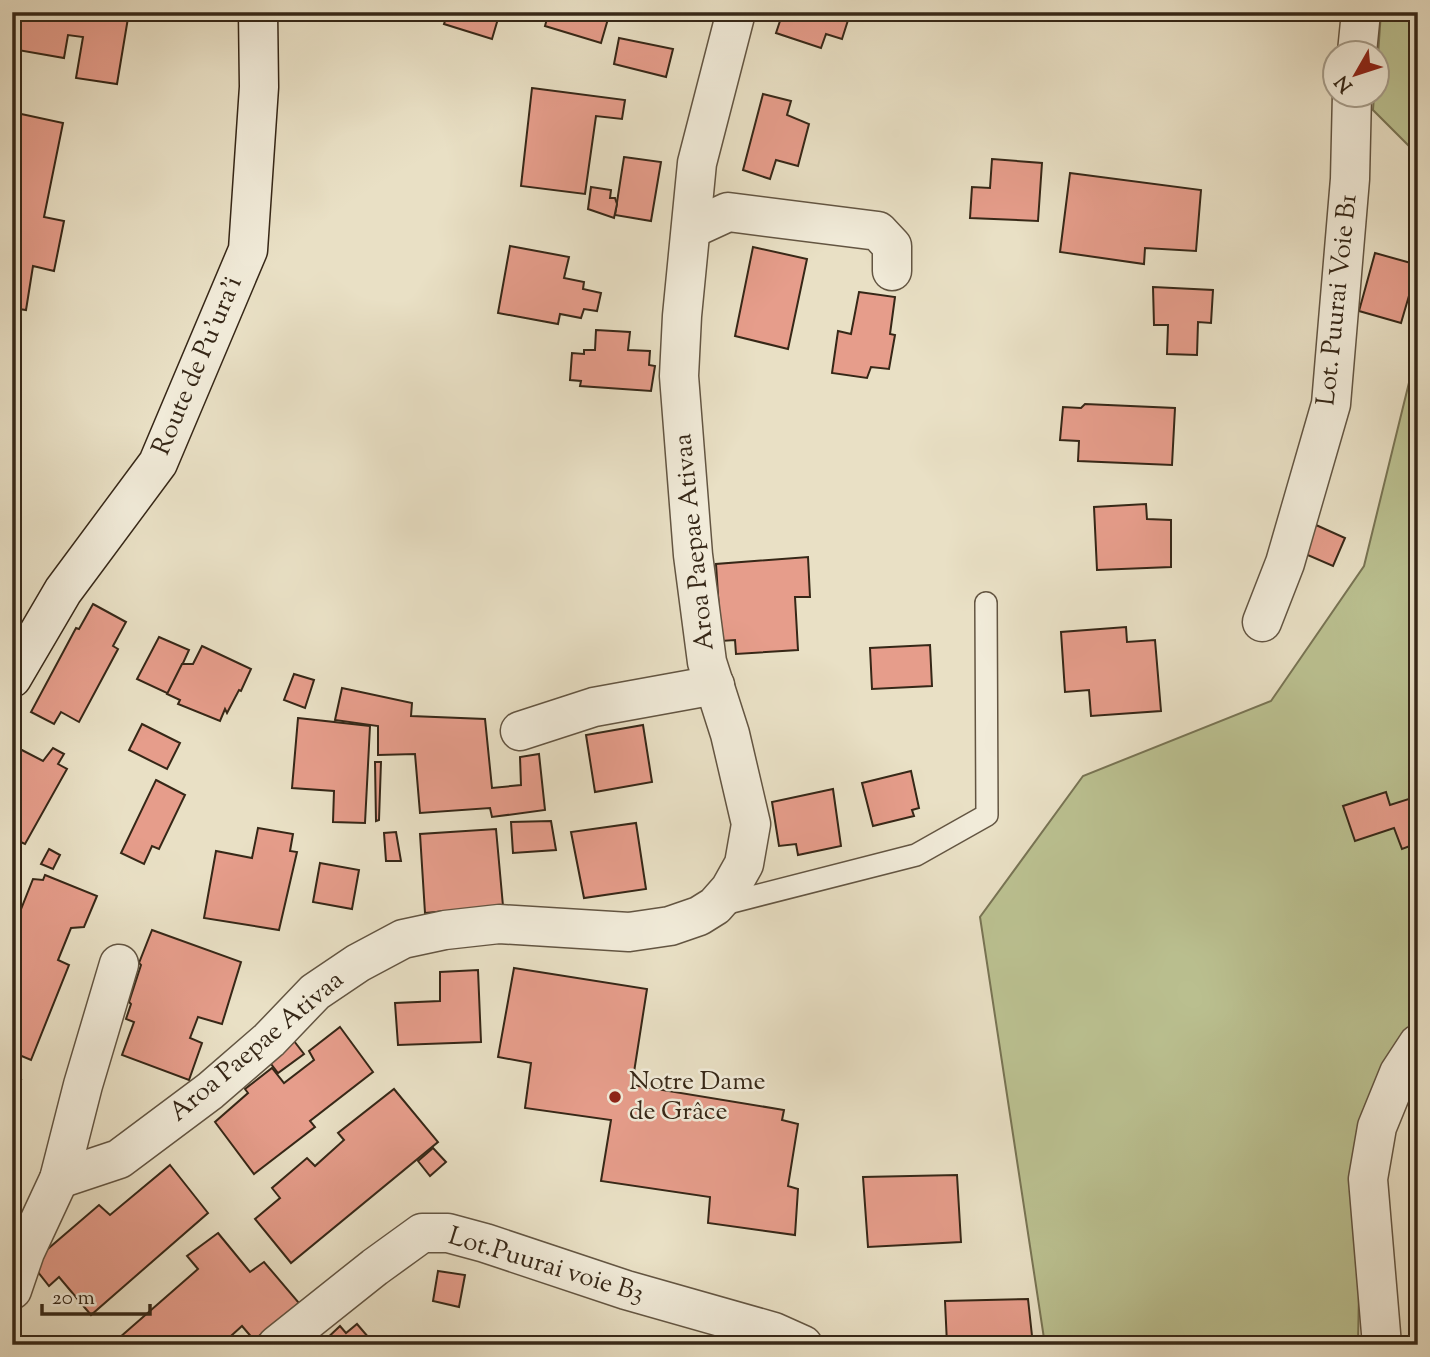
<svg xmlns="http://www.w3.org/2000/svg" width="1430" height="1357" font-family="'Sorts Mill Goudy',serif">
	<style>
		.green { fill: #bbc191; stroke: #787454; stroke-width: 2 }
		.building { fill: #e69d8b; stroke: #362717; stroke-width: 2 }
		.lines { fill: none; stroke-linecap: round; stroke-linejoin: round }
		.service-casing { stroke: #635542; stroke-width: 24 }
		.minor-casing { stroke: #635542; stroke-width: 41 }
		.secondary-casing { stroke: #362717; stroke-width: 41 }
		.service { stroke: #f1ebd9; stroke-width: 21 }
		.minor { stroke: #f1ebd9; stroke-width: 38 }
		.secondary { stroke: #f1ebd9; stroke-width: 38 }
		.poi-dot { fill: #8f2418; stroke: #f1ebd9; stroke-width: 2.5 }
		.labels { text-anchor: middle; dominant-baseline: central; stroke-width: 5; stroke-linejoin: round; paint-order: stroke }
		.street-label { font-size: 26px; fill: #362717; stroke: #f1ebd9 }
		.poi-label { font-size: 26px; fill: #362717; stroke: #f1ebd9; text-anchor: start }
	</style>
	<rect width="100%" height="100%" fill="#e9e0c5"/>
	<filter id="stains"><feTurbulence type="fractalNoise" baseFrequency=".00286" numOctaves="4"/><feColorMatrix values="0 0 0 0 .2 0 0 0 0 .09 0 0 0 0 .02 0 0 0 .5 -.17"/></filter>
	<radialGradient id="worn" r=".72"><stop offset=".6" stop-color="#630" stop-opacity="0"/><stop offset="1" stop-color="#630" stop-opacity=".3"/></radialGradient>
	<g class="green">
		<path d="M1381,12h37v143l-45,-45 1,-15 4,-1v-39z"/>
		<path d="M1418,346v731l-56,54 -4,214h-313l-65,-428 103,-141 188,-75 93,-135z"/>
	</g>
	<g class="building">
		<path d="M12,12h117l-12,72 -41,-6 7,-41 -15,-2 -4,23 -52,-9z"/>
		<path d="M448,12h70l-2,6 -16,-6 -8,27 -48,-15z"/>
		<path d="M539,12h71l-9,31 -56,-17 3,-11z"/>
		<path d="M783,12h61l6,2 -8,25 -16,-5 -5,14 -45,-15z"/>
		<path d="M619,38l54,11 -7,28 -52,-13z"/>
		<path d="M532,88l93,12 -3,19 -26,-3 -11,78 -64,-8z"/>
		<path d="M763,94l28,7 -4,14 22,9 -11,42 -22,-6 -6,19 -27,-9z"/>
		<path d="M12,112l51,11 -19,94 20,4 -10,50 -21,-5 -7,44 -14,-2z"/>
		<path d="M624,157l37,5 -10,59 -36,-6z"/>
		<path d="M992,159l50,4 -4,58 -68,-3 2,-31 18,1z"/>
		<path d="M1070,173l131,17 -5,61 -51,-3 -1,16 -84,-12z"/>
		<path d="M591,187l20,3 -1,8h5l2,6 -3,14 -26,-9z"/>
		<path d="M510,246l59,11 -5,21 20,4 -1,7 18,4 -4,18 -13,-2 -3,9 -21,-4 -2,10 -60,-11z"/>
		<path d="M753,247l54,12 -19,90 -53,-13z"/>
		<path d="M1375,253l43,12 -17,58 -42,-12z"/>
		<path d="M1153,287l60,3 -2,33 -13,-1 -1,33 -30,-1 1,-29h-14z"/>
		<path d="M859,292l36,5 -5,37 5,1 -6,34 -18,-2 -4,11 -35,-5 6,-42 13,3z"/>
		<path d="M596,330l34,2 -2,18 22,1 -1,14 6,1 -4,25 -71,-5 1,-5 -11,-1 2,-27 12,1v-4h11z"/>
		<path d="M1085,404l90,4 -3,57 -94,-4 1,-20 -19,-1 3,-33 18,1z"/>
		<path d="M1146,504l1,15 24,1v47l-74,3 -3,-63z"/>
		<path d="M1316,525l29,13 -12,28 -30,-13z"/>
		<path d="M808,557l2,40h-15l3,53 -62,4 -1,-14 -14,1 -5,-77z"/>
		<path d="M93,604l33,18 -13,24 5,3 -39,73 -18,-10 -7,12 -23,-12 45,-84 3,1z"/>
		<path d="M1126,627l1,15 28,-2 6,71 -70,5 -2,-26 -24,2 -4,-60z"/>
		<path d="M159,637l30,13 -20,44 -32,-15z"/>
		<path d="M930,645l2,41 -60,3 -2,-41z"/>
		<path d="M202,646l49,23 -10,22 -2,-1 -12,23 -2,-4 -5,12 -42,-17 2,-4 -13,-6 15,-30h11z"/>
		<path d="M294,674l20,6 -9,28 -21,-8z"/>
		<path d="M342,688l70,15 -1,13 74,3 7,69 29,-3 -1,-28 19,-3 6,56 -53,7 -2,-9 -70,5 -5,-59 -37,1v-29l-43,-6z"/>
		<path d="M298,718l72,8 -5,97 -32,-1 1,-31 -42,-3z"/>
		<path d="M142,724l38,19 -13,26 -38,-19z"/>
		<path d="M643,725l9,57 -57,10 -9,-57z"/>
		<path d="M16,747l27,14 10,-13 11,6 -6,10 9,5 -42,75 -13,-6v-85z"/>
		<path d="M375,762h6l-2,58 -3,1z"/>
		<path d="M911,771l8,37 -7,2 2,6 -41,10 -11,-43z"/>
		<path d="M156,780l29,15 -26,54 -7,-3 -8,18 -23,-11z"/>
		<path d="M833,789l8,57 -43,9 -2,-11 -17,2 -7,-44z"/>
		<path d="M1386,792l4,13 28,-9v47l-16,6 -8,-21 -39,13 -12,-35z"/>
		<path d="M551,821l5,29 -43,3 -2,-31z"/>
		<path d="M636,823l10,66 -62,9 -13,-66z"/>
		<path d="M258,828l35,6 -3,17 7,1 -18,78 -75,-12 12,-67 36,7z"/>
		<path d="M496,829l7,77 -78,7 -5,-79z"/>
		<path d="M396,832l5,29h-15l-2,-28z"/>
		<path d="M49,849l11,6 -7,14 -12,-5z"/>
		<path d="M320,863l39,7 -7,39 -39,-7z"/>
		<path d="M45,875l52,21 -13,31 -13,1 -13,32 11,5 -38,95 -19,-8v-120l21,-53 10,1z"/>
		<path d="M152,930l89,32 -19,62 -24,-7 -8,21 12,5 -13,37 -67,-25 12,-33 -8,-3 5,-15 -2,-2 12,-37 -2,-2z"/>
		<path d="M514,968l133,21 -15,96 152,25 -2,10 16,4 -10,62 10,3 -3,46 -87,-12 2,-26 -109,-16 10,-61 -86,-12 6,-45 -33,-6z"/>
		<path d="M478,970l3,72 -83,3 -3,-42 45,-2v-29z"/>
		<path d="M340,1027l33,45 -63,49 5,6 -61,47 -39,-52 33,-29 -3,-4 27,-21 12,15 30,-23 -5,-9z"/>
		<path d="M294,1041l10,13 -26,19 -10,-13z"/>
		<path d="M12,1078l9,2 -9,24z"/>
		<path d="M394,1089l44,53 -147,121 -36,-44 25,-21 -8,-10 35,-30 8,8 29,-26 -6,-7z"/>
		<path d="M433,1148l13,14 -16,14 -12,-15z"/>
		<path d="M170,1165l38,48 -117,102 -32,-38 -10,9 -15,-19 8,-13 57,-49 11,10z"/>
		<path d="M957,1175l4,67 -93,5 -5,-70z"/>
		<path d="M218,1233l32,39 14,-10 35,41 -45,37 -12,-14 -21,19h-14l-2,-4 -5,4h-89l87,-76 -11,-13z"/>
		<path d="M438,1271l27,4 -6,32 -26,-6z"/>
		<path d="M1028,1299l5,46 -86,-1 -2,-43z"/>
		<path d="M357,1324l18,21h-55l20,-19 6,7z"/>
	</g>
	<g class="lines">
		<defs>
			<path id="service" d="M720,905l196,-50 71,-40 -1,-212"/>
			<g id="minor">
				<path d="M1357,52l4,-40"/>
				<path d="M691,229l37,-17 150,19 14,15v25"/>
				<path d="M1262,622l23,-59 46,-159 19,-225 2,-85"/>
				<path d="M520,731l74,-24 121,-22"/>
				<path d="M59,1179l60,-20 91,-68 59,-51 46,-48 43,-29 45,-24 42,-9 54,-6 130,8 41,-6 29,-10 16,-10 15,-17 14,-25 7,-40 -21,-90 -23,-72 -14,-107 -14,-179 3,-60 15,-153 39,-151"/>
				<path d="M12,1290l13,-38 34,-73 24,-94 36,-121"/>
				<path d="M277,1345l98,-78 47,-34h26l37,10 141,47 148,42 29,13"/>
				<path d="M1382,1345l-14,-166 9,-52 22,-54 19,-29"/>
			</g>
			<path id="secondary" d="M12,678l51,-87 95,-128 90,-213 11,-163 -1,-75"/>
		</defs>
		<use href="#service" class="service-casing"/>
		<use href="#minor" class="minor-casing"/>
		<use href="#secondary" class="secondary-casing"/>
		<use href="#service" class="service"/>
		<use href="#minor" class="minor"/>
		<use href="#secondary" class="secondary"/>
	</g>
	<circle class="poi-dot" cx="615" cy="1097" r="7"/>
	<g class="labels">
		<g class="street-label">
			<text transform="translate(1338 300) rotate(-84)">Lot. Puurai Voie B1</text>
			<text transform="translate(198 366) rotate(-67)">Route de Pu'ura'i</text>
			<text transform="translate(695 542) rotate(-96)">Aroa Paepae Ativaa</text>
			<text transform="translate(257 1047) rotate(-40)">Aroa Paepae Ativaa</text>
			<text transform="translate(546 1266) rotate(17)">Lot.Puurai voie B3</text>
		</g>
		<g class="poi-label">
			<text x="629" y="1082">Notre Dame<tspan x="629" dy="30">de Grâce</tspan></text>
		</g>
	</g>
	<rect width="1430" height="1357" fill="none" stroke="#e9e0c5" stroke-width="42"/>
	<rect x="14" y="14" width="1402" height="1329" fill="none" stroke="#362717" stroke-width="3.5"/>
	<rect x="21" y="21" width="1388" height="1315" fill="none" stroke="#362717" stroke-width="2"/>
	<g transform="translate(1356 74) rotate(231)"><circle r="33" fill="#f1ebd9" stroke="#a69d8b" stroke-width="2"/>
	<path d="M0-5L12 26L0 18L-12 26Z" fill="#8f2418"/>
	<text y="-10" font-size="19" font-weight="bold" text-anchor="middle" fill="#362717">N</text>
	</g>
	<path d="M42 1304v10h108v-10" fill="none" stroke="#362717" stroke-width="3.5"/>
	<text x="52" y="1304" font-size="21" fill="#362717" stroke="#f1ebd9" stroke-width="5" paint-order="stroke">20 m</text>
	<rect width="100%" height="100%" filter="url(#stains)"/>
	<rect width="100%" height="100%" fill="url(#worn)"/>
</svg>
